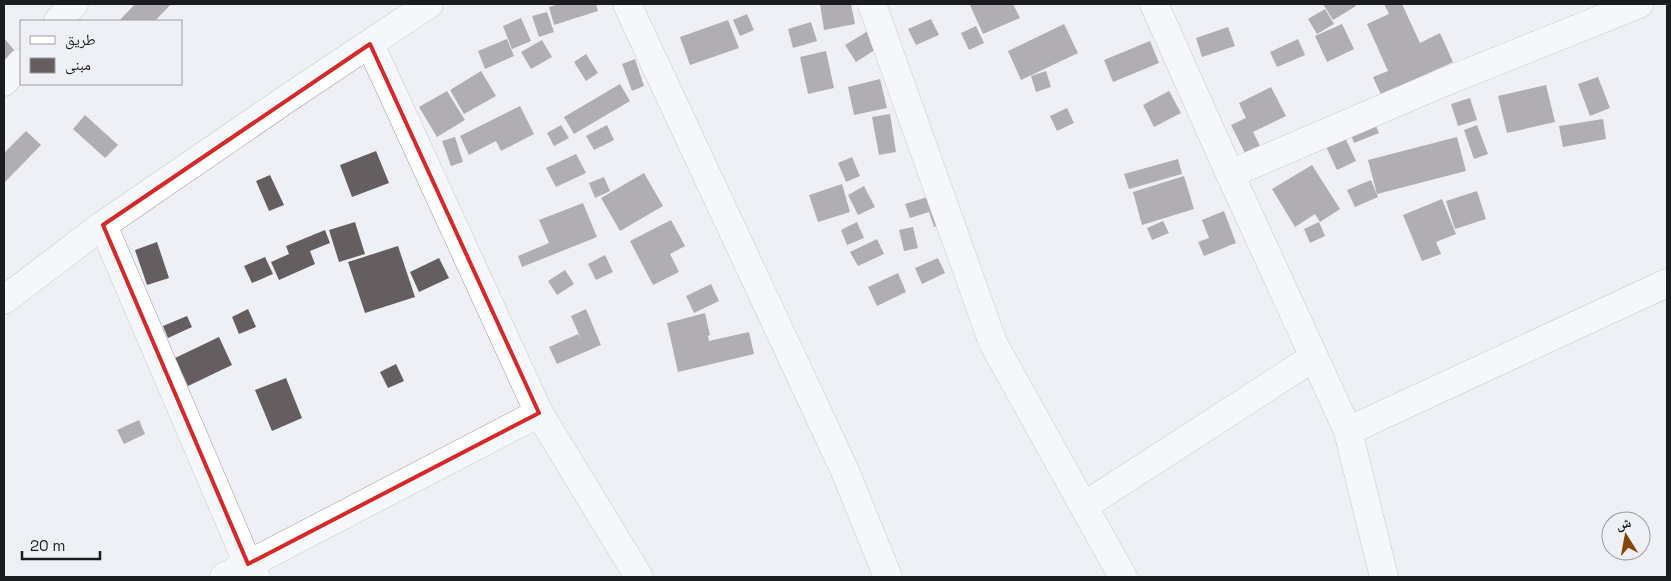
<svg xmlns="http://www.w3.org/2000/svg" width="1671" height="581" font-family="'Space Grotesk','Noto Naskh Arabic',sans-serif">
	<style>
		.building { fill: #645e60 }
		.lines { fill: none; stroke-linecap: round; stroke-linejoin: round }
		.minor-casing { stroke: #98999f; stroke-width: 29 }
		.minor { stroke: #fff; stroke-width: 28 }
		.marked { fill: none; stroke: #d62828; stroke-width: 4; stroke-linejoin: round }
	</style>
	<rect width="100%" height="100%" fill="#eef0f6"/>
	<g class="building">
		<path d="M135,4h36l-16,17h-36z"/>
		<path d="M559,4h37l2,7 -44,14 -5,-18z"/>
		<path d="M820,4h31l4,20 -31,6z"/>
		<path d="M973,4h40l7,14 -37,16 -13,-29z"/>
		<path d="M1323,4h32l1,2 -23,14z"/>
		<path d="M1384,4h18l18,39 20,-10 13,29 -72,33 -8,-18 15,-6 -21,-47 22,-10z"/>
		<path d="M1325,9l9,15 -17,10 -9,-15z"/>
		<path d="M547,12l7,20 -15,5 -7,-21z"/>
		<path d="M747,14l7,16 -14,6 -7,-16z"/>
		<path d="M521,18l10,23 -19,8 -9,-23z"/>
		<path d="M931,19l8,16 -23,10 -8,-16z"/>
		<path d="M728,20l11,28 -49,17 -10,-28z"/>
		<path d="M811,22l6,19 -24,7 -5,-19z"/>
		<path d="M1064,24l14,29 -57,27 -13,-29z"/>
		<path d="M1342,24l12,25 -27,13 -12,-26z"/>
		<path d="M976,26l8,17 -15,7 -8,-17z"/>
		<path d="M1228,27l7,19 -33,11 -6,-19z"/>
		<path d="M868,31l10,17 -22,14 -11,-17z"/>
		<path d="M4,38l11,13 -11,11z"/>
		<path d="M507,39l7,17 -29,13 -7,-18z"/>
		<path d="M1298,39l7,16 -28,12 -7,-15z"/>
		<path d="M542,40l10,17 -21,12 -10,-17z"/>
		<path d="M1150,41l9,22 -46,19 -9,-22z"/>
		<path d="M826,51l8,37 -26,6 -8,-37z"/>
		<path d="M586,54l12,19 -12,8 -12,-19z"/>
		<path d="M635,59l9,27 -12,5 -10,-27z"/>
		<path d="M481,71l15,25 -32,18 -14,-24z"/>
		<path d="M1046,71l5,16 -15,5 -5,-16z"/>
		<path d="M1598,77l12,31 -20,8 -12,-32z"/>
		<path d="M880,79l7,29 -33,7 -6,-28z"/>
		<path d="M620,84l10,17 -56,33 -10,-17z"/>
		<path d="M1546,85l9,37 -48,11 -9,-37z"/>
		<path d="M1271,87l15,29 -33,16 7,14 -15,7 -14,-28 15,-7 -7,-15z"/>
		<path d="M447,91l18,29 -28,17 -18,-30z"/>
		<path d="M1169,91l12,22 -27,14 -11,-22z"/>
		<path d="M1470,98l7,22 -19,6 -7,-22z"/>
		<path d="M520,106l14,28 -33,17 -5,-10 -27,14 -9,-19z"/>
		<path d="M1067,108l7,15 -17,8 -7,-15z"/>
		<path d="M890,114l6,38 -17,3 -7,-38z"/>
		<path d="M85,115l33,30 -13,13 -32,-29z"/>
		<path d="M1373,119l6,14 -25,10 -5,-14z"/>
		<path d="M1603,119l3,20 -43,8 -4,-21z"/>
		<path d="M561,125l8,13 -15,8 -7,-13z"/>
		<path d="M607,125l7,15 -20,10 -8,-14z"/>
		<path d="M1477,125l11,29 -14,5 -10,-29z"/>
		<path d="M1341,129l15,32 -19,9 -15,-32z"/>
		<path d="M26,131l15,14 -37,38v-30z"/>
		<path d="M455,137l8,25 -12,4 -9,-25z"/>
		<path d="M1457,137l9,34 -89,23 -9,-34z"/>
		<path d="M376,151l13,32 -37,14 -12,-32z"/>
		<path d="M576,154l10,19 -30,14 -10,-19z"/>
		<path d="M852,157l8,19 -14,6 -8,-19z"/>
		<path d="M1178,159l4,15 -53,15 -5,-15z"/>
		<path d="M1312,165l28,44 -20,13 -5,-8 -20,13 -23,-38z"/>
		<path d="M644,173l19,33 -43,25 -19,-33z"/>
		<path d="M270,175l14,30 -15,6 -13,-30z"/>
		<path d="M1184,176l10,33 -52,16 -9,-33z"/>
		<path d="M604,177l6,14 -15,7 -6,-15z"/>
		<path d="M1371,180l7,17 -23,10 -8,-17z"/>
		<path d="M842,184l8,28 -32,10 -9,-27z"/>
		<path d="M864,186l11,21 -17,8 -10,-20z"/>
		<path d="M1477,191l9,28 -31,10 -9,-28z"/>
		<path d="M937,194l10,29 -13,4 -5,-15 -19,6 -5,-14z"/>
		<path d="M1442,199l14,35 -20,8 5,12 -19,7 -19,-46z"/>
		<path d="M583,203l14,34 -75,30 -4,-11 31,-13 -10,-23z"/>
		<path d="M1224,211l12,32 -32,13 -6,-14 11,-4 -7,-18z"/>
		<path d="M671,220l14,26 -15,8 9,18 -26,13 -23,-44z"/>
		<path d="M1163,221l6,12 -17,7 -5,-12z"/>
		<path d="M355,222l10,32 -26,8 -10,-32z"/>
		<path d="M857,222l7,16 -17,7 -6,-15z"/>
		<path d="M1319,222l6,14 -15,7 -6,-14z"/>
		<path d="M913,227l5,21 -14,3 -5,-21z"/>
		<path d="M325,230l5,13 -20,8 5,13 -36,16 -8,-18 18,-8 -3,-8z"/>
		<path d="M877,239l7,15 -26,12 -8,-14z"/>
		<path d="M157,242l12,36 -22,7 -12,-35z"/>
		<path d="M398,246l17,51 -50,16 -17,-51z"/>
		<path d="M605,255l8,17 -17,8 -8,-16z"/>
		<path d="M265,257l8,17 -21,9 -8,-17z"/>
		<path d="M439,258l10,20 -30,14 -9,-20z"/>
		<path d="M938,258l7,15 -23,11 -7,-16z"/>
		<path d="M565,270l9,14 -17,11 -9,-14z"/>
		<path d="M898,273l8,19 -29,14 -9,-19z"/>
		<path d="M711,284l8,17 -25,12 -8,-17z"/>
		<path d="M248,309l8,18 -17,7 -7,-17z"/>
		<path d="M586,309l15,36 -44,19 -8,-17 29,-13 3,5 -10,-23z"/>
		<path d="M705,313l5,22 -2,1 1,5 40,-9 5,22 -76,18 -11,-49z"/>
		<path d="M187,316l5,11 -24,11 -5,-12z"/>
		<path d="M219,337l13,28 -44,21 -13,-28z"/>
		<path d="M396,364l8,17 -16,7 -8,-16z"/>
		<path d="M286,378l16,40 -30,13 -17,-41z"/>
		<path d="M139,420l6,14 -21,10 -7,-14z"/>
	</g>
	<g class="lines">
		<defs>
			<g id="minor">
				<path d="M627,4l218,467 43,106"/>
				<path d="M872,4l121,339 130,234"/>
				<path d="M1154,4l76,170 118,257 36,146"/>
				<path d="M58,21l16,-17"/>
				<path d="M370,44l169,369 100,164"/>
				<path d="M4,82l17,-19"/>
				<path d="M1230,174l212,-91 197,-79"/>
				<path d="M103,225l145,339 8,13"/>
				<path d="M4,300l99,-75 182,-125 144,-96"/>
				<path d="M1348,431l319,-148"/>
				<path d="M1084,506l230,-149"/>
				<path d="M224,577l315,-164"/>
			</g>
		</defs>
		<use href="#minor" class="minor-casing"/>
		<use href="#minor" class="minor"/>
	</g>
	<path d="M0 0H1671V581H0ZM370,44l169,369 -291,151 -145,-339z" fill="#eef0f6" fill-opacity=".55" fill-rule="evenodd"/>
	<path class="marked" d="M370,44l169,369 -291,151 -145,-339z"/>
	<rect width="1671" height="581" fill="none" stroke="#1b1c1e" stroke-width="10"/>
	<rect x="20" y="20" width="162" height="65" fill="#eef0f6" stroke="#9a9ba0"/>
	<rect x="30" y="36" width="25" height="8" fill="#ffffff" stroke="#9a9ba0"/>
	<text x="65" y="45" font-size="15" fill="#1b1c1e">طريق</text>
	<rect x="30" y="58" width="25" height="15" fill="#645e60" stroke="#9a9ba0"/>
	<text x="65" y="70" font-size="15" fill="#1b1c1e">مبنى</text>
	<g transform="translate(1626 536) rotate(349)"><circle r="24" fill="#eef0f6" stroke="#9a9ba0"/>
	<path d="M0-4L9 19L0 12L-9 19Z" fill="#844506"/>
	<text y="-8" font-size="14" font-weight="bold" text-anchor="middle" fill="#1b1c1e">ش</text>
	</g>
	<path d="M22 551v8h78v-8" fill="none" stroke="#1b1c1e" stroke-width="2.5"/>
	<text x="30" y="551" font-size="15" fill="#1b1c1e" stroke="#eef0f6" stroke-width="4" paint-order="stroke">20 m</text>
</svg>
